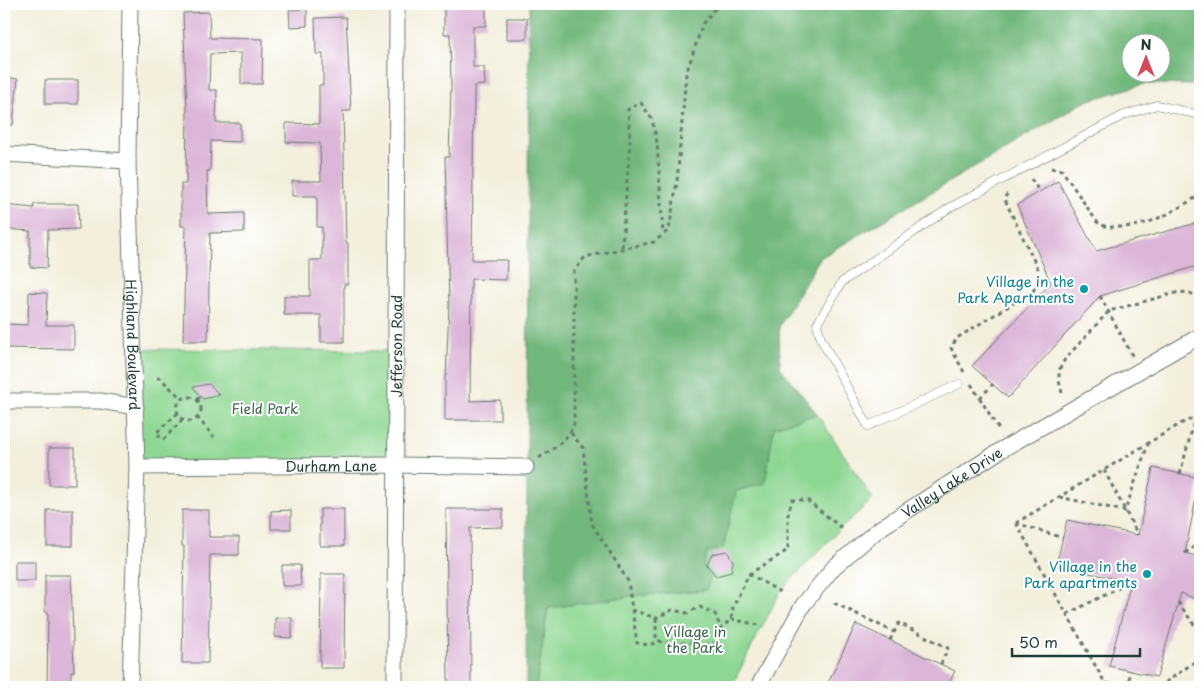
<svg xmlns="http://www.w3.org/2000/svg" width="1204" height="691" font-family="'Playpen Sans',sans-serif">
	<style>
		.green { fill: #8ed793; stroke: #568a64 }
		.forest { fill: #72b87d; stroke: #487a58; fill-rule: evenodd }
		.building { fill: #dcb6d8 }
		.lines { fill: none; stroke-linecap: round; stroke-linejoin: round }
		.lane-casing { stroke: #697b6f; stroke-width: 9 }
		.street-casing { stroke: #697b6f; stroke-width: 17 }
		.path { stroke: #697b6f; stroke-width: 3; stroke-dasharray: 4 4; stroke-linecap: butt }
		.lane { stroke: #fff; stroke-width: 8 }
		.street { stroke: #fff; stroke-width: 15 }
		.culture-dot { fill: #0f9aa8; stroke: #fff; stroke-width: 2 }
		.labels { text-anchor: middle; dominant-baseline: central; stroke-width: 4; stroke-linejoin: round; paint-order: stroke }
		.culture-label { font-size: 14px; fill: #0d838f; stroke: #fff; text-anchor: end }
		.street-label { font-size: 14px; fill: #1f3d34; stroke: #fff }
		.park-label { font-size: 14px; fill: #3b644c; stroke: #fff }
	</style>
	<rect width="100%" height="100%" fill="#fff"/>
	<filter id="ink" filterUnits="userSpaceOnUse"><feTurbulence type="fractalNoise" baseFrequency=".02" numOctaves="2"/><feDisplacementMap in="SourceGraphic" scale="10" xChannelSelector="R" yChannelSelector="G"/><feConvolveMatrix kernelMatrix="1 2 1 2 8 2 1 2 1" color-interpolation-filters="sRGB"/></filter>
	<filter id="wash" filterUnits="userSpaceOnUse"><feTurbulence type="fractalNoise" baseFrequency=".0096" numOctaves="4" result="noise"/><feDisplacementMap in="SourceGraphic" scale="20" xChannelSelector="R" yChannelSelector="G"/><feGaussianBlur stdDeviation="1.12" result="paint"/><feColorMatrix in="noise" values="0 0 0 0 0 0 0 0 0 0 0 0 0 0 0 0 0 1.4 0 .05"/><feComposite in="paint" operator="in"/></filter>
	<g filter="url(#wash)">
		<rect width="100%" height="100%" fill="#f3efdc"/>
		<g class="green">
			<path d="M134,349l263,2 -2,114 -258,2z"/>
			<path d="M817,414l56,85 -32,29 -60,62 -50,97h-195l12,-79 84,-12 74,-6 -4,-24 6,-14 15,-4 13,-57 29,-8 9,-56z"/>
		</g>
		<path class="forest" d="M529,4h671v81l-56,-1 -58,17 -266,157 -41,69 1,40 37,47 -43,13 -9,56 -29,8 -13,57 -16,4 -4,14 8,12 -5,12 -74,6 -84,12 -12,79h-10zM1132,42h30v30h-30z"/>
		<g id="blocks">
			<g class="building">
				<path d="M444,4h40l2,2v20h-13v41h11l1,18 -11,1 -2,174h35l-1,20 -35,-1 -1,122 30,-1v20h-55v-44h1l3,-70 -4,-149h4l2,-71 -1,-52h-6z"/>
				<path d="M307,9v17l-17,1 -1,-17z"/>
				<path d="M209,12l1,26 53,1 -1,45h-21v-31l-31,1 -1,36h8l-1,33h24v19l-29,-1 -1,30h-3l1,43 36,-1v19l-34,1 -2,108h-25l3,-115h-5v-42h5l1,-73 -4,-98z"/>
				<path d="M346,17l5,94h-8l3,132h2v41h-4v58h-23v-27h-37v-19h26v-36h12v-33h-5v-31h-25v-15h29l-1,-38 -34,-1v-19l33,1v-39h4v-31h-7l-1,-36z"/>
				<rect x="507" y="18" width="20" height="21"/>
				<path d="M4,77l14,2 -5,46h-9z"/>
				<rect x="45" y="80" width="33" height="24"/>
				<path d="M1058,181l38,70 104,-29v43l-100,31 -92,102 -36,-32 79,-83 -34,-78z"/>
				<path d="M34,204h44l1,25 -31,1 -1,38 -17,-1v-36l-26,-2v-24l30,3z"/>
				<path d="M29,292l18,1 -1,32h28v24l-70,-1v-24l24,1z"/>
				<path d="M209,384l11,11 -17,4 -10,-12z"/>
				<rect x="49" y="448" width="26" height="37"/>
				<path d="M1153,468l47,10 -15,75 15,4v44l-19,-8 -24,84 -48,-11 22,-84 -75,-16 11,-46 71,15z"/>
				<rect x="320" y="509" width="24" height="37"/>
				<path d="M446,509h57v18l-33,1 1,159h-23z"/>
				<rect x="47" y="510" width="26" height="36"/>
				<path d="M182,510h27v27h30v18h-29l-2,108h-26l2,-117h-2z"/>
				<path d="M291,510v19h-20v-18z"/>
				<path d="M727,551l6,10 -2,11 -15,4 -9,-11 5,-11z"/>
				<rect x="15" y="561" width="20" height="20"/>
				<path d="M282,565h18l1,21h-19z"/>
				<path d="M321,574h24l-1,94h-24z"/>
				<path d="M45,575h26l3,97h-3v15h-24l1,-75h-3z"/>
				<path d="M275,618h17v20l-17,-1z"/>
				<path d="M856,624l99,47 -8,16h-121z"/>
			</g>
		</g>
	</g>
	<g filter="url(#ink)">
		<use href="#blocks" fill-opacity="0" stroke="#697b6f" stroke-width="1"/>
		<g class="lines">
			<defs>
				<path id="lane" d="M959,384l-91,42 -47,-87 -4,-15 25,-42 107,-74 175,-93 33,-10 43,10"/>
				<g id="street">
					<path id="s1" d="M130,4l-2,157 9,306 -7,220"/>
					<path d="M4,154l124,7"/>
					<path d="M4,401h96l36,6"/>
					<path id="s2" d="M137,467l258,-2 131,2"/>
					<path id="s3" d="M395,687l2,-683"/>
					<path id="s4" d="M758,687l45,-82 31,-38 45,-38 122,-79 199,-114"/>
				</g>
			</defs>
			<use href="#lane" class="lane-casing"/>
			<use href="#street" class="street-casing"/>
			<g class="path">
				<path d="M1051,168l11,2 35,52c7,5 11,5 19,5 33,1 57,-16 84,-32"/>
				<path d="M1031,179l9,13"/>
				<path d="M622,247l8,-105 -2,-33 13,-6 11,16 5,23 6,92"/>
				<path d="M1100,296l33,61"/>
				<path d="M964,372l-13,-24 6,-10 76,-47 6,-10 -1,-12 -34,-71 5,-6"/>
				<path d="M157,378h3l22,21"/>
				<path d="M971,384l29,47"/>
				<path d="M1062,393l-3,-12v-11l6,-11 44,-48 70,-19 11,1 10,5"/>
				<circle cx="189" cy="409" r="12"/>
				<path d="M980,398l13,-14"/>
				<path d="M197,400l4,-4"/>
				<path d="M178,413l-22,20 7,7 20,-21"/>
				<path d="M197,417l17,20"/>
				<path d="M571,433l12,15 9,76 36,57 9,62 12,2 10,-4 16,4 14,-3 11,3 14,-1 7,-15 10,-10 2,-12 16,-33 39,-24v-36l4,-14h15l37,30"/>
				<path d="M539,458c14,-9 29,-18 35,-34v-153l11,-14 69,-15 15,-12 8,-48 9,-108 17,-51 16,-19"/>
				<path d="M1104,470l34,65"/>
				<path d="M1180,474l14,-52"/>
				<path d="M1059,497l66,14 23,-67"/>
				<path d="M1016,523l164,-99 11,-5 9,8"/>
				<path d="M1016,523l89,160 18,4"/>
				<path d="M1016,523l47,15"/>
				<path d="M1185,553l15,-10"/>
				<path d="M749,574l33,19"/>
				<path d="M1194,598l6,8"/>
				<path d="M1178,602l22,31"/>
				<path d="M834,603l60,29"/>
				<path d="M632,610l24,8 16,-8 15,3 13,-6 15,7 6,15"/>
				<path d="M1067,614l64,-32"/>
				<path d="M656,618v24"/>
				<path d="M731,619l28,6"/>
				<path d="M890,640l9,-17 49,25 -7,16"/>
				<path d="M1127,687l4,-16"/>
				<path d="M1159,687l41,-29"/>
			</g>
			<use href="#lane" class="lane"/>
			<use href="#street" class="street"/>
		</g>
	</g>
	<g class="culture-dot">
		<circle cx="1084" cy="289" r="5"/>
		<circle cx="1147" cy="574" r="5"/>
	</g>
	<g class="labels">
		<g class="culture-label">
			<text x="1074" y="281">Village in the<tspan x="1074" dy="16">Park Apartments</tspan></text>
			<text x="1137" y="566">Village in the<tspan x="1137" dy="16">Park apartments</tspan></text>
		</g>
		<g class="street-label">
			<text stroke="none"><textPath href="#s1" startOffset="341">Highland Boulevard</textPath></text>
			<text stroke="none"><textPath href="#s3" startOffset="341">Jefferson Road</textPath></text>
			<text stroke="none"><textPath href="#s2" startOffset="194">Durham Lane</textPath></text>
			<text stroke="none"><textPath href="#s4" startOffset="288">Valley Lake Drive</textPath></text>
		</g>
		<g class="park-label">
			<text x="265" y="408">Field Park</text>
			<text x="695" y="631">Village in<tspan x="695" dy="16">the Park</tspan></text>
		</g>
	</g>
	<rect width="1204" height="691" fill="none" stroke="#fff" stroke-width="20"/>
	<g transform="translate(1146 58)"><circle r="24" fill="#ffffff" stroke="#a5b1ae"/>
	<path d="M0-4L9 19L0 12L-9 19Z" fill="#d1495b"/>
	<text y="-8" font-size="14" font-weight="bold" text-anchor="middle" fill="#1f3d34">N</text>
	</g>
	<path d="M1012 648v8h128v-8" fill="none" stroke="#1f3d34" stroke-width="2.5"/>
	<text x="1019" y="648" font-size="15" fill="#1f3d34" stroke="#ffffff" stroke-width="4" paint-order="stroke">50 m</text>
</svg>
